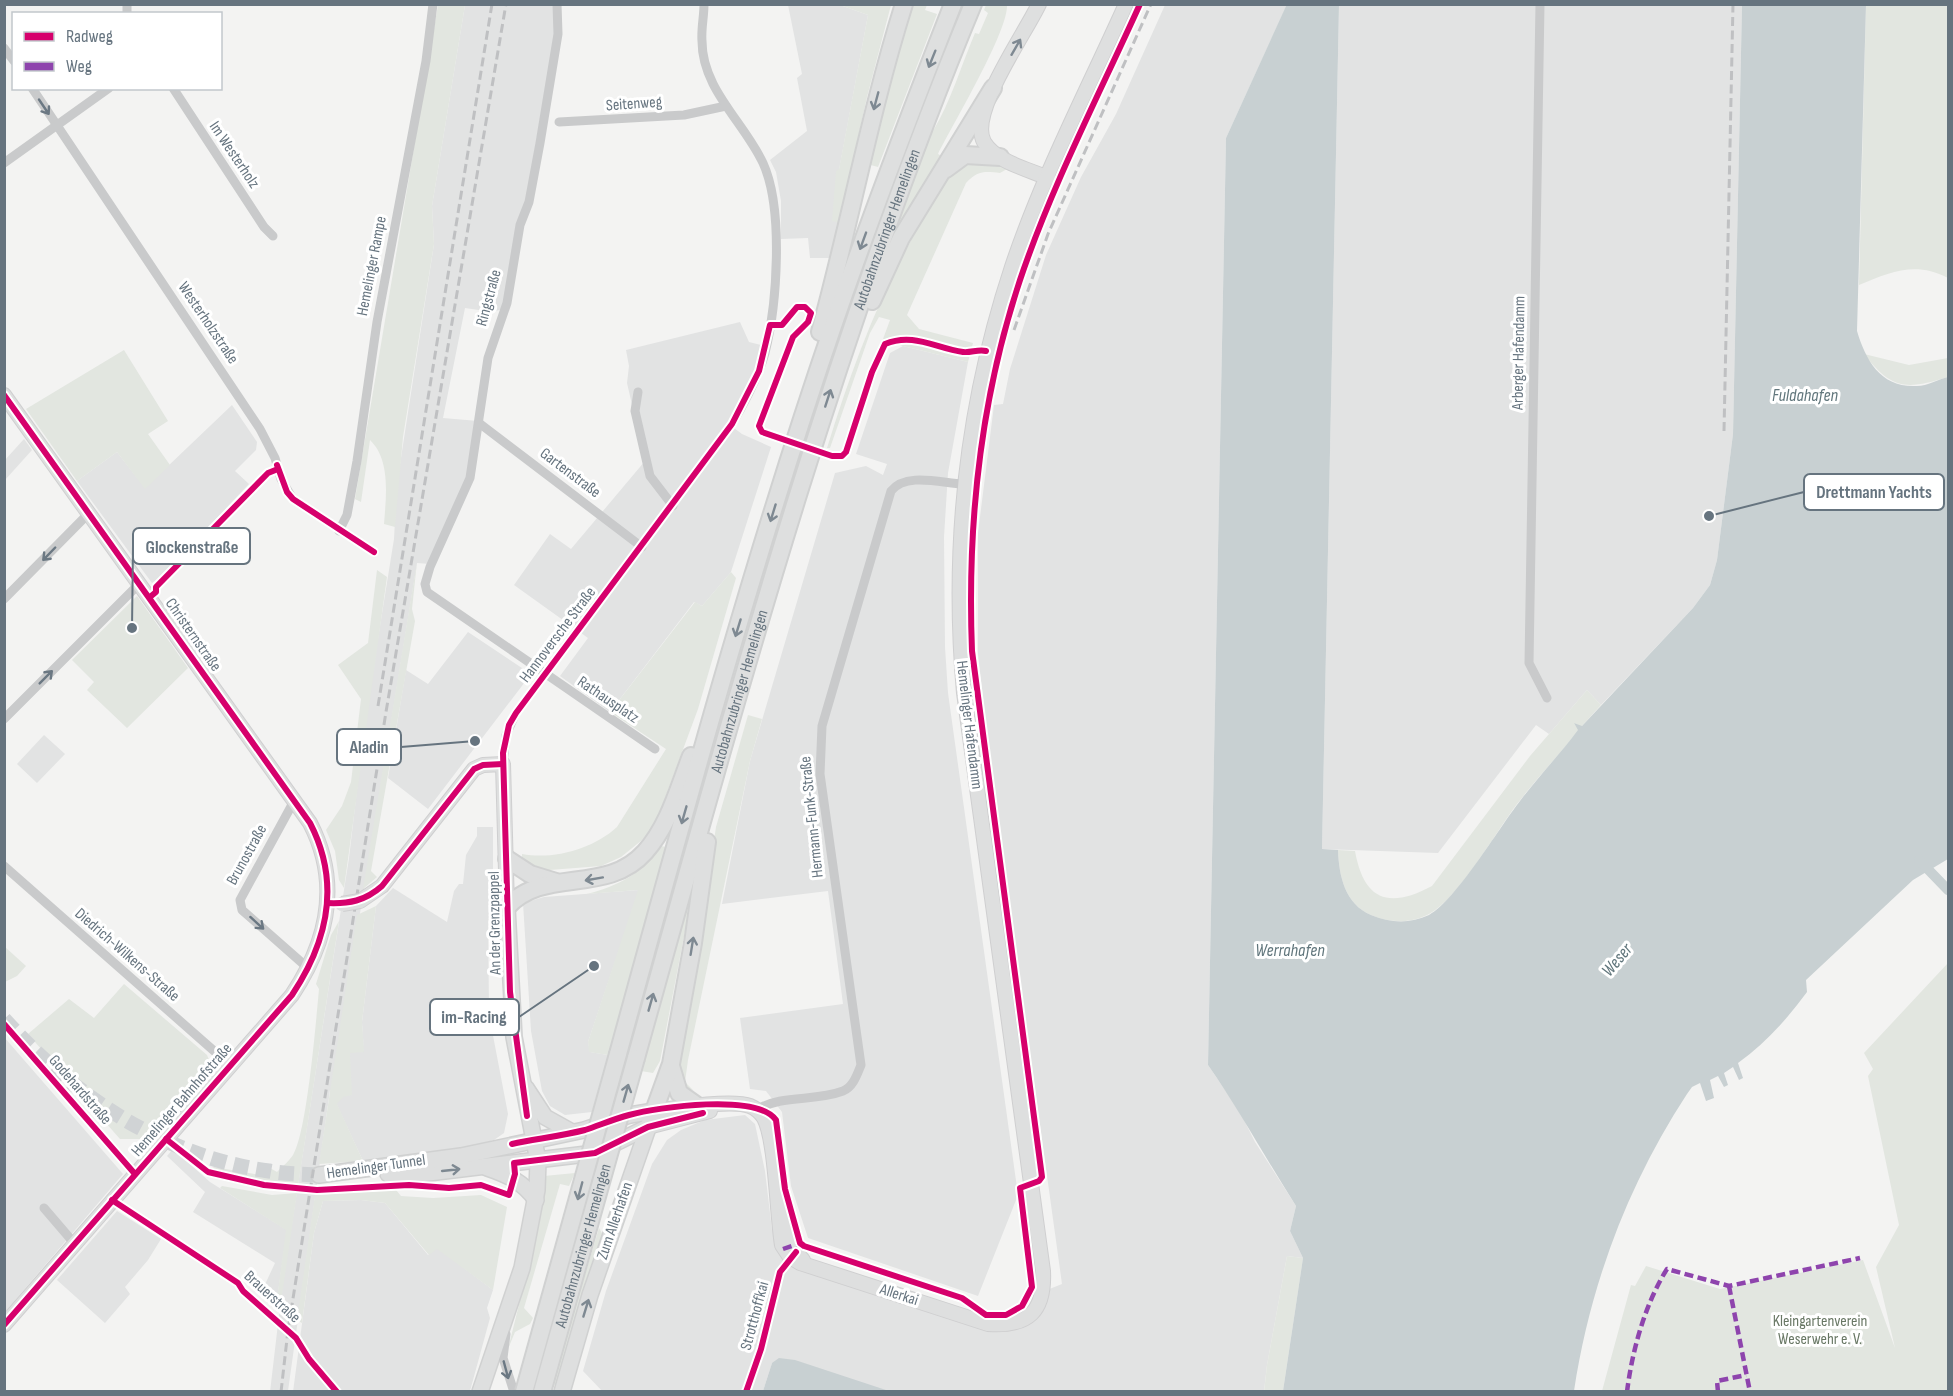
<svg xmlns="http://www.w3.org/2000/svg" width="1953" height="1396" font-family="'Sofia Sans Condensed',sans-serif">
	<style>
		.built { fill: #e2e3e3 }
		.green { fill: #e2e6e0 }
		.water { fill: #c8d0d2 }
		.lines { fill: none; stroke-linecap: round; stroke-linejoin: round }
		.canal { stroke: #c8d0d2; stroke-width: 10 }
		.primary-tunnel { stroke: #d0d3d5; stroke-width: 15; stroke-dasharray: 15 8; stroke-linecap: butt }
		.secondary-casing { stroke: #cfcfd0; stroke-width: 16 }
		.primary-casing { stroke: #d0d1d1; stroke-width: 18 }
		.highway-casing { stroke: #d0d1d1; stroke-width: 20 }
		.street { stroke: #c9cacb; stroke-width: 9 }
		.secondary { stroke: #dedfdf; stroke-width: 14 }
		.primary { stroke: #dedfdf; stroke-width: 15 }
		.highway { stroke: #dedfdf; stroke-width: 16 }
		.rail { stroke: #bfc0c2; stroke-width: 3; stroke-dasharray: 9 4.5; stroke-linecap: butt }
		.secondary-bridge-casing { stroke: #cfcfd0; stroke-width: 16; stroke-linecap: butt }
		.highway-bridge-casing { stroke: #d0d1d1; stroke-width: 20; stroke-linecap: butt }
		.secondary-bridge { stroke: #dedfdf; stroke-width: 14 }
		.highway-bridge { stroke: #dedfdf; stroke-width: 16 }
		.quiet { stroke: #8e44ad; stroke-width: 4.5; stroke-dasharray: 9 4.5; stroke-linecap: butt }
		.cycleway-casing { stroke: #fff; stroke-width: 10 }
		.cycleway { stroke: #d6006c; stroke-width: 6 }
		.oneway { stroke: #7e8992 }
		.oneway2 { stroke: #6b7883 }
		.labels { text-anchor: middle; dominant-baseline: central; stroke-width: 6; stroke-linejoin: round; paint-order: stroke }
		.street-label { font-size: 16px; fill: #66747f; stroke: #fff }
		.park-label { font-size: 16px; fill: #687764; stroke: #fff }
		.water-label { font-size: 18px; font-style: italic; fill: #61767c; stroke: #fff }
		.leader { fill: none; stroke: #66747f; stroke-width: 2 }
		.callout-dot { fill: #66747f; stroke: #fff; stroke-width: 2 }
		.callout { fill: #fff; stroke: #66747f; stroke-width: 2 }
		.callout-label { font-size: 18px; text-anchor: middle; font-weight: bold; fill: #66747f }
	</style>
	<rect width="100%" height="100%" fill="#f3f3f2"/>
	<g class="built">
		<path d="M465,5h88l2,26 -28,164 -24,114 -11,3 -27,-4 -22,110 35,3 -10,57 -38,86 -13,-1 -62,381 9,108 -2,-30 14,-116 17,-18 54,34 7,-31 5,-7h4l3,-29 11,-19v-9h16v75l-5,19 1,87 5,16 -3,1 17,89 -4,19 -10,7 -31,8 -100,13 -33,-71 -42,301 -18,1 13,-111 66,-423 17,-145 28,-174 3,-55 37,-240 -2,-38z"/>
		<path d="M788,5h52l28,10 -29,155v53l-7,35h-22l-2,-20 -27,1v-38l-5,-29 -6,-12 37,-29 -10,-53 5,-4z"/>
		<path d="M1165,5h122l-61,133 -18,927 32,47 15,30 41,64 -6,25 13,27 -16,-2 -20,109 -3,26h-375l-117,-28 -9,28 -160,1 -20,-21 23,-80 46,-127 15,-24 14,-10 24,-10 40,-5 10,9 10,47 7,59 10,-4 7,28 199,71h29l30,-35 15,-6 -68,-491 -16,-139v-121l16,-128 9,-1 7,-35 36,-114 35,-78 35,-63z"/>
		<path d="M1339,5h403l-9,429 -16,126 -7,25 -17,23 -92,97 -14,-15 -38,44 -13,-9 -98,128 -116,-4z"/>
		<path d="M740,322l9,20 16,4 -35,79 12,9 29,13 -40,125 -29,34 -8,-4 -84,110 -50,-36 28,-38 -74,-53 36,-51 21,15 74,-88 -18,-78 2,-17 -3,-16z"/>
		<path d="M903,346l65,16 -20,111 -4,64 1,110 3,46 70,502 -40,101 -170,-58 -17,-52 -9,-74 -16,-21 -16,-2 -10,-71 103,-14 -15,-113 -106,13 28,-143 85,-288 31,-7 17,9 4,-11 -31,-10 34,-101z"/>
		<path d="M232,405l25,37 -1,8 -21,21 14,13 -86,91 -11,8 -75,-102 40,-29 28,36z"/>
		<path d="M24,439l8,11 -27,30v-20z"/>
		<path d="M468,632l63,42 -103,135 -40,-31 18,-108 22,14z"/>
		<path d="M44,735l21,19 -28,29 -20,-19z"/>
		<path d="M639,890l-51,152 2,10 18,3 -16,57 -27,3 -15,-9 -8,-15 -11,-60 -8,-128 21,-6z"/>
		<path d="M4,1037l119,137 -118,138h-1z"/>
		<path d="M173,1149l37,33 77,48 -11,76 -15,-13 14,-30 -82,-51 12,-20 -38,-36z"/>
		<path d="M361,1200l24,3 43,52 9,-7 56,42 -6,18 3,10 -20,73 -177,1 21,-159 9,-32z"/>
		<path d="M117,1211l44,28 -13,21 -23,27 5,7 -25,29 -48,-43z"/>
	</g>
	<g class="green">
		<path d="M438,5h27l-33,201 2,38 -31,193 -8,90 -11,-3c2,-27 7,-64 -14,-84l-9,62 -6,-3z"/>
		<path d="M840,5h51l-24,92 -28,126 -7,-2 4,-50 3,-2 29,-154z"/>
		<path d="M910,5h17l-2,5 12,4 -59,153 -11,-3z"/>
		<path d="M986,5h21c1,27 -54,119 -69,149l7,4 -66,107 53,-141 1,7c18,-30 28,-65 42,-98l4,1 9,-21 -4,-3z"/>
		<path d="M1866,5h82v273c-33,-17 -57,-6 -89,7z"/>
		<path d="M961,163h33l13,6 -7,4c-16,-2 -23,-2 -34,10l-59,132 12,14 54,14 -5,19 -65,-16 -20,-7 7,-19 -11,-3 -9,16 -40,115h-3c25,-81 54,-159 98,-232 11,-18 21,-39 36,-53z"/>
		<path d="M124,350l44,71 -20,13 22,31 -25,24 -28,-37 -40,29 -51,-72z"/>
		<path d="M1864,354l45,11 39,-7v19c-42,13 -56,13 -84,-23z"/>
		<path d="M417,562l-5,47 3,12 -44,250 6,6 -14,12z"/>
		<path d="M377,570l10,7 -43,311 -5,-8 -4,-29 -9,-21 16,-24 9,-24 10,-83 -23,-34 30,-22z"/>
		<path d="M731,572l5,6 -38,131 -40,108 -11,19 -26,21 -20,9 -64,5 -15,-9v-8c32,6 71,-5 95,-27l49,-78 -56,-37 85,-110 7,4z"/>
		<path d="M137,596l51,72 -61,60 -40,-38 7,-8 -22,-22z"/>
		<path d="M1587,690l14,15 -20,22 -7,-4 5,7c-20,25 -42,48 -62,74 -22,29 -58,94 -88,110 -19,10 -39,9 -58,1 -26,-11 -32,-39 -33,-65l17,1c9,50 34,58 77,35l98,-130z"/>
		<path d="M748,715l14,4 -12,42 -62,299 -3,22 9,9 -9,-5 -5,-19 36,-240z"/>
		<path d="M661,846l5,1 -58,208 -19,-3 -1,-10 50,-152 -51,4c31,-8 56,-21 74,-48z"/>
		<path d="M690,891l-4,35 -26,135 -7,12 -12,-2z"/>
		<path d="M376,906l-14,116 2,30 -14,1 2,42 -9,2 -6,7 26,57 -44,3 38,-249z"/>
		<path d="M339,921l-41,265 -33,-3 -55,-13 4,-3 52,9 4,-8 7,4c5,-5 12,-11 16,-17 14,-22 23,-134 26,-166l-3,-5 15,-49z"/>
		<path d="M4,946l22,20 -9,10 -12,6z"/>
		<path d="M1948,963v428h-346l29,-106 4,1 11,-20 74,23 143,-29 32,88 -19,-81 23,-42 -31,-149 5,-7 -9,-16z"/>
		<path d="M124,984l83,71 5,12 -3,10 -56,62h-33l-92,-105 41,-35 25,19z"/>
		<path d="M575,1173l-6,13 -9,-2 -36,124 9,10 -3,6 -15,8 -7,17 31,-125 5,-48z"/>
		<path d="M222,1186l50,9 25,-2 -17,116 -4,-3 10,-76 -66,-42z"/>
		<path d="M396,1190l5,6 32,2 48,-3 26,12 -14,83 -56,-41 -8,6 -44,-52 -24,-3 -38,1 -9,32 -12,90 -5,-3 18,-125z"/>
		<path d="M599,1228l4,7 -46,147 -7,9z"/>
		<path d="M1287,1256l16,2 -20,133 -19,1 3,-27z"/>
	</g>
	<g class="water">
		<path d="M1287,4l52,1 -17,844 16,1c1,26 7,54 33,65 19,8 39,9 58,0 28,-16 69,-86 91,-114 19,-25 40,-47 58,-71l-4,-7 8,3 111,-118 17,-23 7,-25 16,-126 9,-429h124l-9,326c9,30 24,57 60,55 10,0 22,-7 31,-9v482l-35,21 -107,100 1,12c-20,27 -41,51 -69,71l5,15 -4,2 -6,-13 -9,6 4,12 -4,2 -6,-11 -8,4 4,18 -8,3 -6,-18 -8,4 -5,7c-59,90 -97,191 -113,297h-291l20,-133 -13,-27 6,-25c-30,-47 -56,-95 -88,-141l18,-927z"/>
		<path d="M779,1358l16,2 94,31h-126l9,-28z"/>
	</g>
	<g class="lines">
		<path class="canal" d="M1919,860l29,30"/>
		<path class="primary-tunnel" d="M4,1019c69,77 161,138 265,152 16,3 33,3 50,4"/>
		<defs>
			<g id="secondary">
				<path d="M1039,4c-14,30 -71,109 -55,138 12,20 44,27 64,36"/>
				<path d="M4,395l306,428c31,60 18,118 -18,172l-288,330"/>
				<path d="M360,901l22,-15 92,-117 9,-4 20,-1 4,143"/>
				<path d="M654,1111c21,-3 79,-12 96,-5 5,2 11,7 14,12 12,22 13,98 18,127l8,12 10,6 188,61c41,3 57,-13 55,-53l-79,-578c-13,-146 2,-287 48,-426 30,-90 75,-176 114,-263"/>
				<path d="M648,1127l62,-16"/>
				<path d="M784,1215l12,37 7,8"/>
			</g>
			<g id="primary">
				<path d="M526,1088l19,29 27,15"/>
				<path d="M487,1168c21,7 36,14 49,32"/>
				<path d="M388,1174h32l175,-21 53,-26"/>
				<path d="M319,1175l142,-19 123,-26 46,-15 24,-4"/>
				<path d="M480,1392l42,-124 15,-78 1,-29 -24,-124 -7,-130"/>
				<path d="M562,1392l28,-97 60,-173"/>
			</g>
			<g id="highway">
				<path d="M946,169l19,-14 35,2"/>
				<path d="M872,301l29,-63 92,-150"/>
				<path d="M820,332c30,-109 50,-220 84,-328"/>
				<path d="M507,859l23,15 26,8"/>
				<path d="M507,907c37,-41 99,-11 138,-55 24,-27 33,-63 46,-96"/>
				<path d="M618,1054c67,-244 133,-489 215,-728 37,-108 78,-215 120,-322"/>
				<path id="s1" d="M636,1058c99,-355 195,-712 337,-1054"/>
				<path d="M671,1066l8,27 17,12"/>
				<path d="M654,1111l17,-47 22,-121 14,-101"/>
			</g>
		</defs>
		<use href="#secondary" class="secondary-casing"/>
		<use href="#primary" class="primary-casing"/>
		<use href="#highway" class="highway-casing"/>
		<g class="street">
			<path d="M557,4l1,30 -18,109 -11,59 -9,23 -13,78 -19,55 -18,120 -40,89 -5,17 2,8 228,157"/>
			<path d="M1540,4l-11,659 18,35"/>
			<path d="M127,14v-10"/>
			<path d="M4,48l10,13"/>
			<path d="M32,88l228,341 15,29 6,21 12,20 81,53"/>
			<path d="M173,88l91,139 9,9"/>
			<path d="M559,122l125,-7 42,-9"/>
			<path d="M4,163l105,-75"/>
			<path d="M638,392l-3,19 15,65 23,30"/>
			<path d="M479,423l163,124"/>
			<path d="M339,531l8,-16 10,-54 20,-139 49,-261 7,-57"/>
			<path d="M4,599l86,-87"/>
			<path d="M4,719l136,-136"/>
			<path d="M503,764l3,-29 10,-22 216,-289c13,-22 26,-46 33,-71 12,-48 19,-144 -2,-190 -19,-41 -61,-74 -61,-122 -1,-12 2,-24 2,-37"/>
			<path d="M294,801l-54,99 2,10 67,59"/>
			<path d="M4,866l226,199"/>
			<path d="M4,1024l131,150"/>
			<path d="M756,1110c27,-16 58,-8 87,-19 10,-4 14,-16 18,-26l-41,-291 2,-48 69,-235c15,-19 50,-8 72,-7"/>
			<path d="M112,1200l126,83 5,8 53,47 13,21 28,33"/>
			<path d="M44,1208l30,35"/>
			<path d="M506,1334l-3,24 11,34"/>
			<path d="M746,1392l15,-43 19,-77 14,-19"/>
		</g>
		<use href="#secondary" class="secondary"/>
		<use href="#primary" class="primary"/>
		<use href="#highway" class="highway"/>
		<g class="rail">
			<path d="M1014,330l34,-96 103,-230"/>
			<path d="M1724,431l9,-427"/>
			<path d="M378,706l114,-702"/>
			<path d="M281,1392l7,-62 98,-618 120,-708"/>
		</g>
		<defs>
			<path id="secondary-bridge" d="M342,904l18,-3"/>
			<g id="highway-bridge">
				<path d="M524,1392l94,-338"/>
				<path id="s2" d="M542,1392l94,-334"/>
			</g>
		</defs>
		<use href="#secondary-bridge" class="secondary-bridge-casing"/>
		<use href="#highway-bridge" class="highway-bridge-casing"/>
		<use href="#secondary-bridge" class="secondary-bridge"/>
		<use href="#highway-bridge" class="highway-bridge"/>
		<g class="quiet">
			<path d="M783,1249l17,-6"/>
			<path d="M1729,1286l21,106"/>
			<path d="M1627,1392c5,-41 18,-88 40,-123l62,17 131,-28"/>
			<path d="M1718,1392l-1,-11 29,-6"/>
		</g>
		<defs>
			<g id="cycleway">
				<path d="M4,395l306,428c31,60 18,118 -18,172l-288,330"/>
				<path d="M277,465l10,27 6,7 81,53"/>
				<path d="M150,597l6,-5v-5l112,-114 10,-4"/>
				<path d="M327,903c22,1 38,-2 55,-17l92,-117 9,-4 20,-1"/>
				<path d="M4,1024l131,150"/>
				<path d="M527,1116l-17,-124 -7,-239 6,-28 7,-12 216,-289 27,-53 11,-46h12l15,-18h8l6,6 -3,9 -15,15 -34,89 3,6 70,24h10l4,-4 26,-80 13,-28c28,-12 50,4 78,8 8,1 15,-3 23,-1"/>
				<path d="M166,1139l42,33 56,13 53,5 92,-5 40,3 32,-3 28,10 6,-21 -1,-11 81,-10 53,-26 55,-14"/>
				<path d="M512,1144c24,-5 49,-8 73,-14 15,-5 29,-11 44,-15 29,-8 128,-22 147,5l9,69 15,54 4,3 158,52 24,17h20l16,-9 10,-19 -12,-99 19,-7 3,-4 -70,-526c-5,-127 8,-251 48,-371 32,-95 79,-185 120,-276"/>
				<path d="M112,1200l126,83 5,8 53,47 13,21 28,33"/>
				<path d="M746,1392l15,-43 19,-77 16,-20"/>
			</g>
		</defs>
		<use href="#cycleway" class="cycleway-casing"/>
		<use href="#cycleway" class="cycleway"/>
	</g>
	<defs><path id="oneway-shaft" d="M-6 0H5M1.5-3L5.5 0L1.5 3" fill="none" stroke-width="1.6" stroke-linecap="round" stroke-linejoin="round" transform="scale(1.5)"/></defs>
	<g class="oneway">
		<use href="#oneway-shaft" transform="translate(1016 47) rotate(-60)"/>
		<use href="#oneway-shaft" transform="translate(932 59) rotate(112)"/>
		<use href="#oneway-shaft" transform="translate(876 101) rotate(105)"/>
		<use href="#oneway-shaft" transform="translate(863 241) rotate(110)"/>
		<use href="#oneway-shaft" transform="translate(828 398) rotate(-72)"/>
		<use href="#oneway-shaft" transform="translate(773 513) rotate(107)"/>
		<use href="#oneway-shaft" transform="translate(738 628) rotate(107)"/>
		<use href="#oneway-shaft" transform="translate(684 815) rotate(106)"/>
		<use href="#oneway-shaft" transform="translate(594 879) rotate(170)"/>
		<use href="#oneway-shaft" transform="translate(692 946) rotate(-81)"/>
		<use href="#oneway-shaft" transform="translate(651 1002) rotate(-74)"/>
		<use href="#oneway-shaft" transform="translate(626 1093) rotate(-74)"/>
		<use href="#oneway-shaft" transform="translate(451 1170) rotate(-6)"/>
		<use href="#oneway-shaft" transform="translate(580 1191) rotate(105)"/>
		<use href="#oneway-shaft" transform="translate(586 1308) rotate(-73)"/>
	</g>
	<g class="oneway2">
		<use href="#oneway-shaft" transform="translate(44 107) rotate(56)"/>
		<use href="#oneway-shaft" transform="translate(49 554) rotate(134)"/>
		<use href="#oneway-shaft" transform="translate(46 677) rotate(-45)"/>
		<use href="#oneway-shaft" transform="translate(257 923) rotate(42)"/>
		<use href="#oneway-shaft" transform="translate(506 1370) rotate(75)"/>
	</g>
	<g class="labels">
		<g class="street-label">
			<text transform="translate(634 104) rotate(-4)">Seitenweg</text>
			<text transform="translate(234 155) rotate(56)">Im Westerholz</text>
			<text stroke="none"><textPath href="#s1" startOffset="866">Autobahnzubringer Hemelingen</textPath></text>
			<text transform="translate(372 266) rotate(-79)">Hemelinger Rampe</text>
			<text transform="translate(489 298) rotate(-75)">Ringstraße</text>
			<text transform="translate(208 323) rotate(56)">Westerholzstraße</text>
			<text transform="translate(1519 353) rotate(-89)">Arberger Hafendamm</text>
			<text transform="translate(570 473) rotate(37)">Gartenstraße</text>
			<text transform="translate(193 635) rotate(55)">Christernstraße</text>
			<text transform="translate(558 635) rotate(-53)">Hannoversche Straße</text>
			<text stroke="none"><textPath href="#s1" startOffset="381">Autobahnzubringer Hemelingen</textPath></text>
			<text transform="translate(608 700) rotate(34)">Rathausplatz</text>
			<text transform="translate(969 725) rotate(83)">Hemelinger Hafendamm</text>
			<text transform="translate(812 817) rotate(-96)">Hermann-Funk-Straße</text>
			<text transform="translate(247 855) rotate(-61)">Brunostraße</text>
			<text transform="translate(495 923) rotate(-91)">An der Grenzpappel</text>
			<text transform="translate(127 955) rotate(41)">Diedrich-Wilkens-Straße</text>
			<text transform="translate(80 1090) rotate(49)">Godehardstraße</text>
			<text transform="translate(182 1100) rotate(-49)">Hemelinger Bahnhofstraße</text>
			<text transform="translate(376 1167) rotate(-8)">Hemelinger Tunnel</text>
			<text transform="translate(615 1221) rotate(-71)">Zum Allerhafen</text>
			<text stroke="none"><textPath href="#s2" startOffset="152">Autobahnzubringer Hemelingen</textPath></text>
			<text transform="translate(899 1295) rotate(18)">Allerkai</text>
			<text transform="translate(272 1297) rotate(42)">Brauerstraße</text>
			<text transform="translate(755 1316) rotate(-75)">Strotthoffkai</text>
		</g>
		<g class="park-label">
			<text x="1820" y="1321">Kleingartenverein<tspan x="1820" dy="18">Weserwehr e. V.</tspan></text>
		</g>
		<g class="water-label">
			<text x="1805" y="395">Fuldahafen</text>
			<text x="1290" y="950">Werrahafen</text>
			<text transform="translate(1617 960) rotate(-50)">Weser</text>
		</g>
	</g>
	<path class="leader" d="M1709 516L1804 492M132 628L133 546M475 741L401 747M594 966L519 1017"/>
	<g class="callout-dot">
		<circle cx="1709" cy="516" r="6"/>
		<circle cx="132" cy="628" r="6"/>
		<circle cx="475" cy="741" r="6"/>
		<circle cx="594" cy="966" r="6"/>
	</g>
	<g class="callout">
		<rect x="1804" y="474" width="140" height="36" rx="6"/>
		<rect x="133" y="528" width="117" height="36" rx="6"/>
		<rect x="337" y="729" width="64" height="36" rx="6"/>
		<rect x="430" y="999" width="89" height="36" rx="6"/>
	</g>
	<g class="callout-label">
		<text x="1874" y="498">Drettmann Yachts</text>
		<text x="192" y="553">Glockenstraße</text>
		<text x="369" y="753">Aladin</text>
		<text x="474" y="1023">im-Racing</text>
	</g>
	<rect width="1953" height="1396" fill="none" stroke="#66747f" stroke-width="12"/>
	<rect x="12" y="12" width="210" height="78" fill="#ffffff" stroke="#c2c7cc" stroke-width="1.5"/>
	<rect x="24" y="32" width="30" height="9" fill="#d6006c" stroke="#c2c7cc" stroke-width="1.5"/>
	<text x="66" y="42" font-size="18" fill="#66747f">Radweg</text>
	<rect x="24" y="62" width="30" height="9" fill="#8e44ad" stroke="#c2c7cc" stroke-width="1.5"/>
	<text x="66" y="72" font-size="18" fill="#66747f">Weg</text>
</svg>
